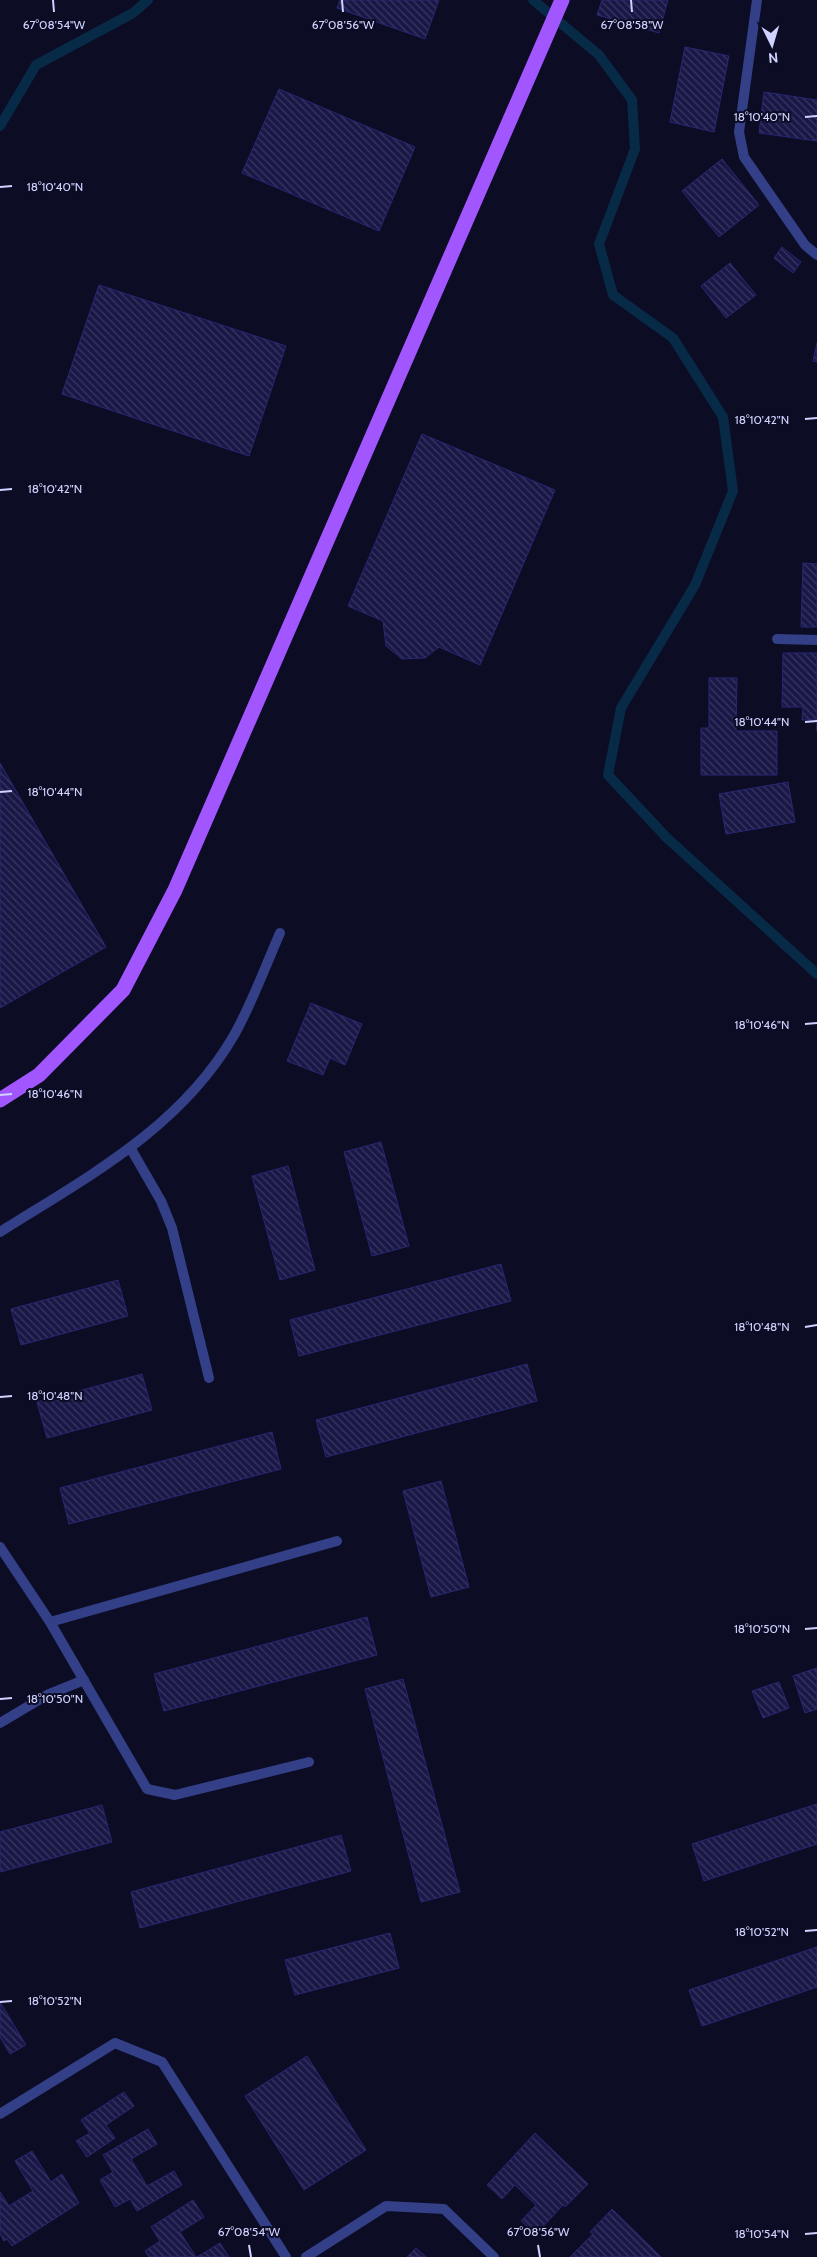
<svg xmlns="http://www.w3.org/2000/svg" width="817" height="2257" font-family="Cabin,sans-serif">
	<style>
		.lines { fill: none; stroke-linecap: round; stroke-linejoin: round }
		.stream { stroke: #072a47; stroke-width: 10 }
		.building { fill: url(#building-back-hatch); stroke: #282774 }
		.lane { stroke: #333f87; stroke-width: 10 }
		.street { stroke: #333f87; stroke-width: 10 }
		.primary { stroke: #a156ff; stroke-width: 15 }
		.ticks { fill: none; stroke: #cfd2ff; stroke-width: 2 }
		.ticks-label { font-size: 12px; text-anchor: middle; fill: #cfd2ff; stroke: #0c0c24; stroke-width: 4; stroke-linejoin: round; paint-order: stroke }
	</style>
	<defs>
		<pattern id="building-back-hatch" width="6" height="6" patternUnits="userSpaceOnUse" patternTransform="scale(1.25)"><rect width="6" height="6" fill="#181746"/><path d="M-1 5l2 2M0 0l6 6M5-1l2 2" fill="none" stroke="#393862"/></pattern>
	</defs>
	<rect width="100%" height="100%" fill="#0c0c24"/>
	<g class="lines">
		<g class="stream">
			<path d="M533,0l66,55 33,45 3,49 -36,95 14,51 60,43 50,79 10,74 -38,94 -74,123 -13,67 59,63 150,136"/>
			<path d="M0,126l36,-61 97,-52 15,-13"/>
		</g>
	</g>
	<g class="building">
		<path d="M340,0h99l-14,39 -88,-31z"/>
		<path d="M602,0h66l-9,33 -62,-18z"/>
		<path d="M685,47l44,9 -15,76 -44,-10z"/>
		<path d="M279,89l136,58 -36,84 -137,-58z"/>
		<path d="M764,92l53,8v41l-58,-8z"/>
		<path d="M722,159l37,46 -40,32 -37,-46z"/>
		<path d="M782,247l19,15 -8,11 -19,-15z"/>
		<path d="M730,263l26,32 -30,23 -25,-32z"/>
		<path d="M99,285l187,61 -37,110 -187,-62z"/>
		<path d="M817,343v19l-4,-1z"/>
		<path d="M422,434l133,56 -75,175 -41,-18 -14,11 -23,1 -16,-13 -3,-25 -35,-15z"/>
		<path d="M803,563l14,1v63h-16z"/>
		<path d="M783,653h34v78v-11h-15l1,-13h-21z"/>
		<path d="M709,678h28l-1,53h41v44h-76v-47h8z"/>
		<path d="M0,763l106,184 -106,61z"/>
		<path d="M788,782l7,40 -69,12 -7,-40z"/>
		<path d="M311,1003l51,21 -17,41 -15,-7 -7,17 -36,-14z"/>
		<path d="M381,1142l28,104 -37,10 -28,-104z"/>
		<path d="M288,1166l27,104 -35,10 -28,-104z"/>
		<path d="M501,1264l10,37 -212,55 -9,-36z"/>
		<path d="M118,1280l10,36 -107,29 -10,-36z"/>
		<path d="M527,1364l10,37 -211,56 -10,-37z"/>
		<path d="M142,1374l10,36 -105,28 -10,-36z"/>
		<path d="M272,1432l9,37 -212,55 -9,-36z"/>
		<path d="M441,1481l28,106 -38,10 -28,-106z"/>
		<path d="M367,1617l10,38 -213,56 -10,-37z"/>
		<path d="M817,1668v41l-12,4 -12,-37z"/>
		<path d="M403,1679l57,213 -39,10 -56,-213z"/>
		<path d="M779,1682l10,26 -26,10 -11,-27z"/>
		<path d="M817,1804v40l-113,37 -12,-37z"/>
		<path d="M102,1805l10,37 -112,30v-40z"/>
		<path d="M341,1835l10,36 -211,57 -9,-36z"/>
		<path d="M390,1933l9,35 -104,27 -10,-35z"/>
		<path d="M817,1947v40l-115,39 -13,-36z"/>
		<path d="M0,2002l26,43 -16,9 -10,-17z"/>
		<path d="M307,2056l59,94 -62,40 -59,-94z"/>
		<path d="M124,2092l10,14 -28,19 9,13 -28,19 -11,-16 14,-8 -9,-13z"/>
		<path d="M148,2129l9,15 -26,15 16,27 27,-15 8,14 -45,26 -7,-12 -15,8 -15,-27 13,-8 -10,-17z"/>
		<path d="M535,2133l53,51 -23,23 -2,-2 -27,29 -15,-13 15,-16 -21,-20 -13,14 -15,-14z"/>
		<path d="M32,2151l19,31 11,-8 17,29 -67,43 -5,-7 -3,2 -4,-7v-42l9,14 24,-15 -18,-30z"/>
		<path d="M193,2200l11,17 -24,15 16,25h-47l-4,-6 15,-10 -9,-14z"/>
		<path d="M612,2209l49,48h-91l23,-23 -3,-2z"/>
		<path d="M220,2243l9,14h-32z"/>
		<path d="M416,2248l10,9h-19z"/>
	</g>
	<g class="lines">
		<g class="lane">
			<path d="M131,1149l30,52 11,27 37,150"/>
			<path d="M0,1232c87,-55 179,-103 233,-195 18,-31 32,-70 47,-104"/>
			<path d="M0,1547l50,75 97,167 28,6 134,-33"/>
			<path d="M50,1622l287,-81"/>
			<path d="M0,1723l47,-28 37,-15"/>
		</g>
		<g class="street">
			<path d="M757,0l-18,132 5,25 61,88 12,10"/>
			<path d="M777,639l40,1"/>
			<path d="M0,2114l115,-71 47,19 124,195"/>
			<path d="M306,2257l80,-51 58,3 50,48"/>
		</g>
		<path class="primary" d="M0,1100l39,-25 84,-85 52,-100 387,-890"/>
	</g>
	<path class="ticks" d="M53,0l1,12M342,0l1,12M631,0l1,12M805,117l12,-1M0,187l12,-1M805,419l12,-1M0,490l12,-1M805,722l12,-1M0,792l12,-1M805,1024l12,-1M0,1095l12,-1M805,1327l12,-2M0,1397l12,-1M805,1629l12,-1M0,1699l12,-1M805,1931l12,-1M0,2002l12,-1M805,2234l12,-1M249,2245l2,12M538,2245l2,12"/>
	<g class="ticks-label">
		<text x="54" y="29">67°08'54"W</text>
		<text x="343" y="29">67°08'56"W</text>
		<text x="632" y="29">67°08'58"W</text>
		<text x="762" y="121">18°10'40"N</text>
		<text x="55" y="191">18°10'40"N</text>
		<text x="762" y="424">18°10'42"N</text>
		<text x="55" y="493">18°10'42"N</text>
		<text x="762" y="726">18°10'44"N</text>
		<text x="55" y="796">18°10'44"N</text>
		<text x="762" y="1029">18°10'46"N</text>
		<text x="55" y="1098">18°10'46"N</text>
		<text x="762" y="1331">18°10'48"N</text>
		<text x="55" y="1400">18°10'48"N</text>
		<text x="762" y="1633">18°10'50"N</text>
		<text x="55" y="1703">18°10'50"N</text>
		<text x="762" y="1936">18°10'52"N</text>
		<text x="55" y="2005">18°10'52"N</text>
		<text x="249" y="2236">67°08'54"W</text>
		<text x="538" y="2236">67°08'56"W</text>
		<text x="762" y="2238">18°10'54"N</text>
	</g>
	<g transform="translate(772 45) rotate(175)" stroke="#0c0c24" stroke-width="4" paint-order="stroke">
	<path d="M0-4L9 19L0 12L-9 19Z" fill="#cfd2ff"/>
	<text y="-8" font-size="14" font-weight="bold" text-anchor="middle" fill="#cfd2ff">N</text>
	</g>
</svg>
